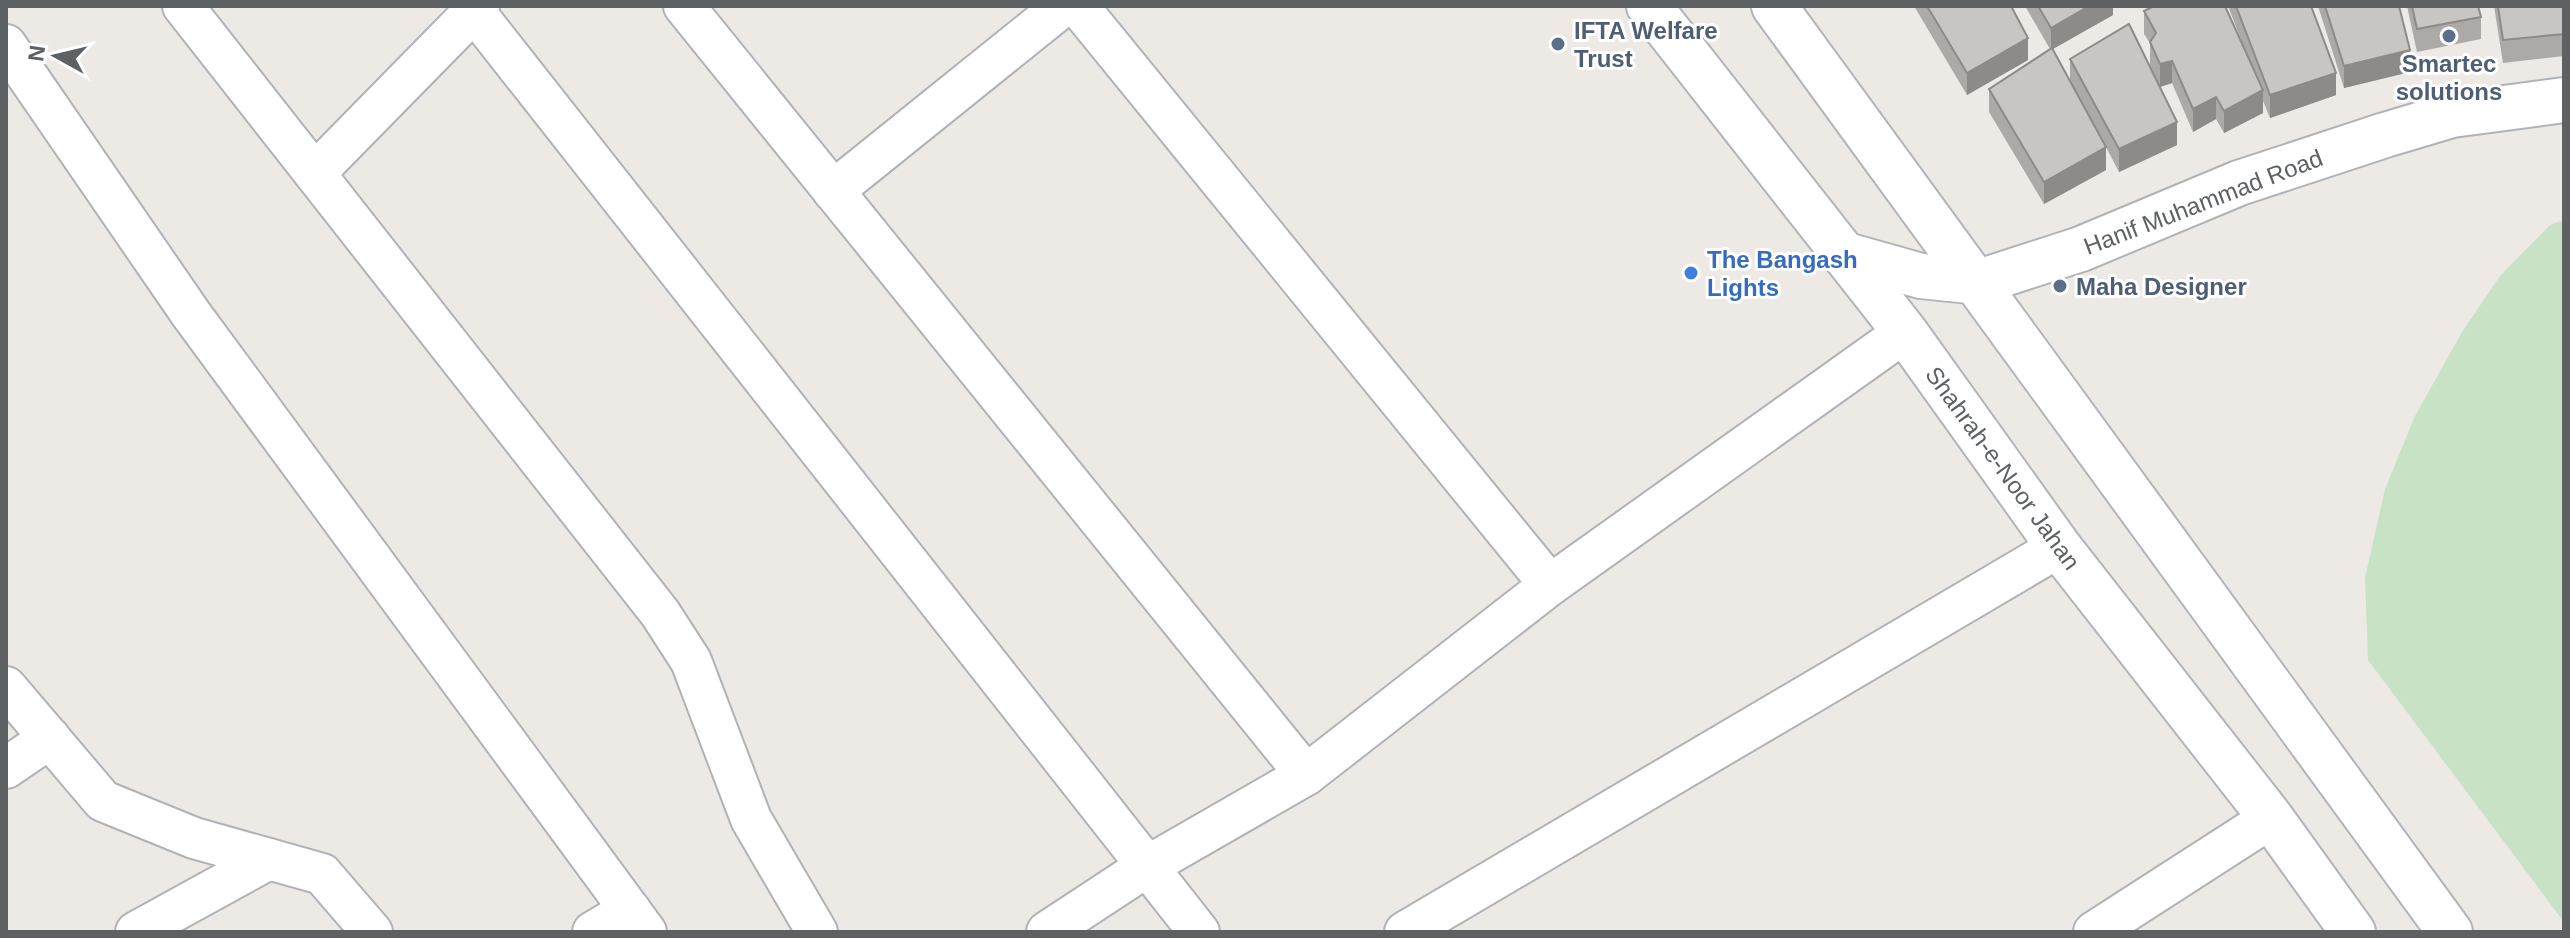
<svg xmlns="http://www.w3.org/2000/svg" width="2570" height="938" font-family="Helvetica,sans-serif">
	<style>
		.pitch { fill: #c8e2c5 }
		.lines { fill: none; stroke-linecap: round; stroke-linejoin: round }
		.minor-casing { stroke: #b0b3b6; stroke-width: 44 }
		.tertiary-casing { stroke: #b0b3b6; stroke-width: 48 }
		.secondary-casing { stroke: #b1b5b8; stroke-width: 48 }
		.minor { stroke: #fff; stroke-width: 40 }
		.tertiary { stroke: #fff; stroke-width: 44 }
		.secondary { stroke: #fff; stroke-width: 44 }
		.wall { fill: #ada9a7 }
		.shaded-wall { fill: #8d8a88 }
		.building { fill: #c9c5c2; stroke: #8d8a88; stroke-width: 2 }
		.service-dot { fill: #5c6f8a; stroke: #fff; stroke-width: 3 }
		.shop-dot { fill: #3f7fe0; stroke: #fff; stroke-width: 3 }
		.labels { text-anchor: middle; dominant-baseline: central; stroke-width: 6; stroke-linejoin: round; paint-order: stroke }
		.service-label { font-size: 24px; font-weight: bold; fill: #4e5e75; stroke: #fff; text-anchor: start }
		.street-label { font-size: 24px; fill: #5d6164; stroke: #fff }
		.shop-label { font-size: 24px; font-weight: bold; fill: #366cbe; stroke: #fff; text-anchor: start }
	</style>
	<rect width="100%" height="100%" fill="#edeae5"/>
	<path class="pitch" d="M2564,220v702l-196,-262 -3,-82 20,-89 30,-73 47,-84 38,-56 50,-51z"/>
	<g class="lines">
		<defs>
			<g id="minor">
				<path d="M183,6l477,607 31,48 60,158 66,113"/>
				<path d="M470,6l729,926"/>
				<path d="M684,6l622,769"/>
				<path d="M1078,6l472,579"/>
				<path d="M6,45l185,269 455,618"/>
				<path d="M316,172l163,-166"/>
				<path d="M833,191l230,-185"/>
				<path d="M6,687l97,114 91,37 128,36 50,58"/>
				<path d="M6,768l44,-30"/>
				<path d="M136,932l133,-73"/>
				<path d="M593,932l37,-22"/>
				<path d="M1047,932l99,-65 160,-92 244,-190 355,-253"/>
				<path d="M1405,932l654,-385"/>
				<path d="M2094,932l177,-114"/>
			</g>
			<path id="tertiary" d="M1843,254l78,22 58,6 102,-33 158,-66 146,-48 67,-20 112,-15"/>
			<g id="secondary">
				<path d="M1649,6l256,326 154,215 212,271 82,114"/>
				<path d="M1774,6l676,926"/>
			</g>
		</defs>
		<use href="#minor" class="minor-casing"/>
		<use href="#tertiary" class="tertiary-casing"/>
		<use href="#secondary" class="secondary-casing"/>
		<use href="#minor" class="minor"/>
		<use href="#tertiary" class="tertiary"/>
		<use href="#secondary" class="secondary"/>
	</g>
	<g class="wall">
		<path d="M1914,6h97l17,54 -61,35z"/>
		<path d="M2025,6h88v9l-60,34 17,32v-22l107,86 -58,27 -13,-25v23l-62,34 -55,-92v-23l61,-40z"/>
		<path d="M2228,6h83l25,89 -66,23 -7,-17v12l-39,20 -8,-14 -23,13 -21,-49 -12,4 -10,-22v-22l-6,-9v-23l99,34z"/>
		<path d="M2318,6h81l11,66 -66,16z"/>
		<path d="M2407,6h71l3,11v22l-64,13z"/>
		<path d="M2494,6h70v50l-61,7z"/>
	</g>
	<g class="shaded-wall">
		<path d="M2089,6h24v9l-62,35v-22z"/>
		<path d="M2028,38v22l-61,35v-22z"/>
		<path d="M2410,50v22l-66,16v-22z"/>
		<path d="M2172,61v22l-12,4v-23z"/>
		<path d="M2336,73v22l-66,23v-23z"/>
		<path d="M2263,90v23l-39,20v-22z"/>
		<path d="M2216,97v22l-23,13v-23z"/>
		<path d="M2177,122v23l-58,27v-23z"/>
		<path d="M2106,147v23l-62,34v-22z"/>
	</g>
	<g class="building">
		<path d="M1927,6h84l17,32 -61,35z"/>
		<path d="M2038,6h51l-38,22z"/>
		<path d="M2154,6h71l38,84 -39,21 -8,-14 -23,12 -21,-48 -12,3 -10,-22 6,-9 -12,-22z"/>
		<path d="M2236,6h75l25,67 -66,22z"/>
		<path d="M2325,6h74l11,44 -66,16z"/>
		<path d="M2412,6h66l3,11 -64,12z"/>
		<path d="M2498,6h66v28l-61,6z"/>
		<path d="M2129,24l48,98 -58,27 -49,-90z"/>
		<path d="M2052,48l54,99 -62,35 -55,-93z"/>
	</g>
	<g class="service-dot">
		<circle cx="2449" cy="36" r="8"/>
		<circle cx="1558" cy="44" r="8"/>
		<circle cx="2060" cy="286" r="8"/>
	</g>
	<circle class="shop-dot" cx="1691" cy="273" r="8"/>
	<g class="labels">
		<g class="service-label">
			<text x="1574" y="30">IFTA Welfare<tspan x="1574" dy="28">Trust</tspan></text>
			<text x="2449" y="63" text-anchor="middle">Smartec<tspan x="2449" dy="28">solutions</tspan></text>
			<text x="2076" y="286">Maha Designer</text>
		</g>
		<g class="street-label">
			<text transform="translate(2203 202) rotate(-21)">Hanif Muhammad Road</text>
			<text transform="translate(2003 468) rotate(54)">Shahrah-e-Noor Jahan</text>
		</g>
		<g class="shop-label">
			<text x="1707" y="259">The Bangash<tspan x="1707" dy="28">Lights</tspan></text>
		</g>
	</g>
	<rect width="2570" height="938" fill="none" stroke="#5d6164" stroke-width="16"/>
	<g transform="translate(56 56) rotate(278)" stroke="#ffffff" stroke-width="6" paint-order="stroke">
	<path d="M0-6L14 30L0 20L-14 30Z" fill="#5d6164"/>
	<text y="-12" font-size="22" font-weight="bold" text-anchor="middle" fill="#5d6164">N</text>
	</g>
</svg>
